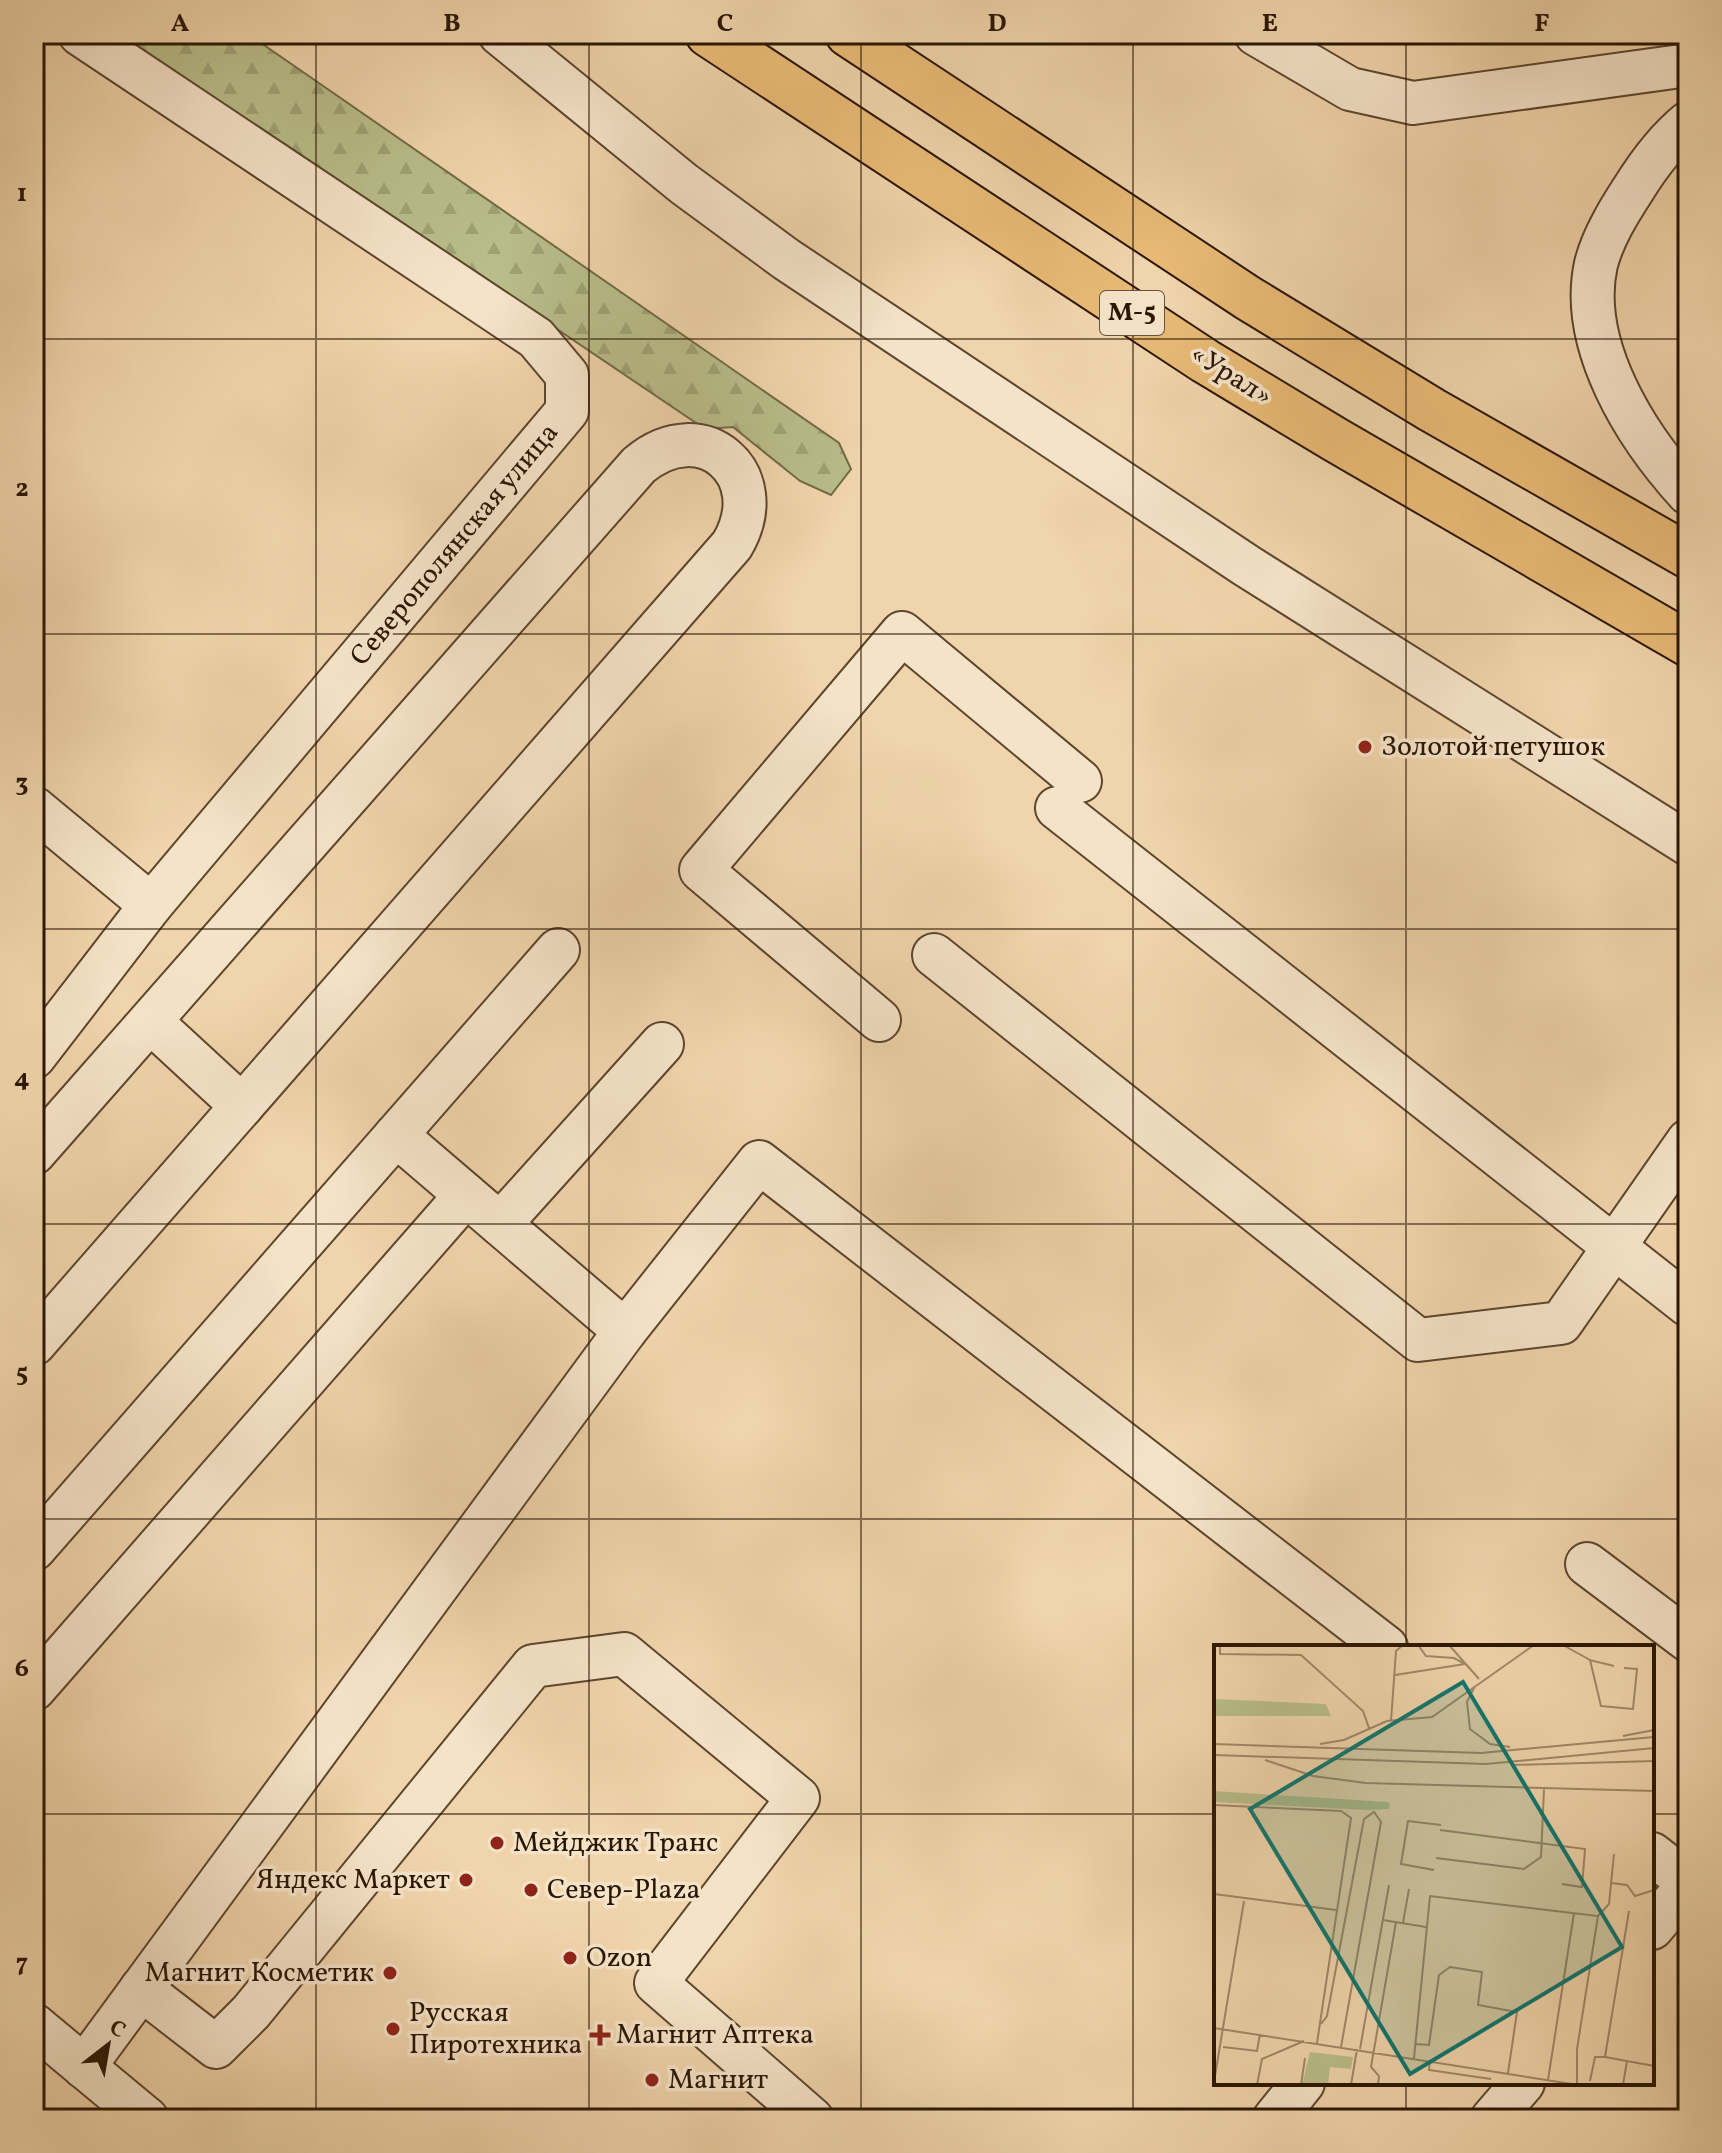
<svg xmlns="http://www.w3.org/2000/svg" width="1722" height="2153" font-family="Vollkorn,serif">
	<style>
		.forest { fill: url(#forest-firs); stroke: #726a46; stroke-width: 2 }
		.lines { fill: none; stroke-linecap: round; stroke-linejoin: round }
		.minor-casing { stroke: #5c462d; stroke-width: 46 }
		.highway-casing { stroke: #2b1603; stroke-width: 48 }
		.minor { stroke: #f5e3c8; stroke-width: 42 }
		.highway { stroke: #e8ba76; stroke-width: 44 }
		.grid { fill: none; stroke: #2b1603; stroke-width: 2; stroke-opacity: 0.55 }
		.poi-dot { fill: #8f2418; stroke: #f5e3c8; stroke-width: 3 }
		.labels { text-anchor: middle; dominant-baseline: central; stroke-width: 7; stroke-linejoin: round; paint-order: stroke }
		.shield { fill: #f5e3c8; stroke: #68543e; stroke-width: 2 }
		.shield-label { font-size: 26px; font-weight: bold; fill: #2b1603 }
		.street-label { font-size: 28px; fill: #2b1603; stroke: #f5e3c8 }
		.poi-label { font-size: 28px; fill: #2b1603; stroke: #f5e3c8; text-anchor: start }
		.inset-road { fill: none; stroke: #a18868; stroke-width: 2 }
		.view { fill: #0f766e; fill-opacity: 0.15; stroke: #0f766e; stroke-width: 4 }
		.inset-edge { fill: none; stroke: #2b1603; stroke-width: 4 }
		.neatline { fill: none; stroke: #2b1603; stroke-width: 3 }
		.grid-label { font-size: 26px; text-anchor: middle; font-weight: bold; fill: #2b1603 }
	</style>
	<defs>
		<pattern id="forest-firs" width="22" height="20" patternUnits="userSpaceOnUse" patternTransform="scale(2)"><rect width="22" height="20" fill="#b8bd8a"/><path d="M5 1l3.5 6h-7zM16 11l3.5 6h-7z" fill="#9ea275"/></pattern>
	</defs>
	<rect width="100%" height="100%" fill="#f0d4ab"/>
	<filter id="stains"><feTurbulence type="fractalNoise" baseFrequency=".0025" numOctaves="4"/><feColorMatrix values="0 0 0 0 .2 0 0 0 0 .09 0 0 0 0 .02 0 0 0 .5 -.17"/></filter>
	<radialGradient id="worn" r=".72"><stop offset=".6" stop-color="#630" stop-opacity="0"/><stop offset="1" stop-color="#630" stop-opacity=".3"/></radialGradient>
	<path class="forest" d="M120,34h128l591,409 12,26 -20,26 -31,-14 -67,-54 -28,2z"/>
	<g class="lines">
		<defs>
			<g id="minor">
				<path d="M500,34l184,150 102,75 461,307 441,278"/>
				<path d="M1256,34l94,55 63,14 275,-38"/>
				<path d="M1688,123c-22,18 -39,41 -54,65 -15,23 -31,49 -38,76 -18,81 40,172 92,229"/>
				<path d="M34,808l117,97"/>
				<path d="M1057,808l631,497"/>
				<path d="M934,955l484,385 143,-17 127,-182"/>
				<path d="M879,1020l-178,-150 201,-237 178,148"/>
				<path d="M151,1022l91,84"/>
				<path d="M34,1057l117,-152 416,-494v-36l-31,-37 -456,-304"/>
				<path d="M396,1135l229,196"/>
				<path d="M34,1153l605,-688c63,-53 135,9 93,80l-698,799"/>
				<path d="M500,1224l162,-180"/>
				<path d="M34,1549l524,-599"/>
				<path d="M1587,1564l101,76"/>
				<path d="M34,1689l432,-494"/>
				<path d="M1652,1854l36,28"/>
				<path d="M1652,1928l36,-43"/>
				<path d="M141,1989l75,58 35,-35 282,-346 91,-12 174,144 -142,185 156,136"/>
				<path d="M34,2025l113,94"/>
				<path d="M84,2067l541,-736 134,-169 627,485"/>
				<path d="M1274,2119l29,-36"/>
				<path d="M1492,2119l31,-36"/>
			</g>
			<g id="highway">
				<path d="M708,34l497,327 131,79 352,204"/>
				<path d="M848,34l400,264 184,112 256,146"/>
			</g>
		</defs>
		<use href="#minor" class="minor-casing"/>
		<use href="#highway" class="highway-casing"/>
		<use href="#minor" class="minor"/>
		<use href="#highway" class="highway"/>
	</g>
	<path class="grid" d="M316,34v2085M589,34v2085M861,34v2085M1133,34v2085M1406,34v1613M34,339h1654M34,634h1654M34,929h1654M34,1224h1654M34,1519h1654M34,1814h1182M1652,1814h36M1406,2083v36"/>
	<g class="poi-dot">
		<circle cx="1365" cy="747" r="8"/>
		<circle cx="497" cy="1843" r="8"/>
		<circle cx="466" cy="1880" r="8"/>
		<circle cx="531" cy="1890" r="8"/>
		<circle cx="570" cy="1958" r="8"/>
		<circle cx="390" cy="1973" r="8"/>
		<circle cx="393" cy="2029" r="8"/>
		<path d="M596 2023h8v8h8v8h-8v8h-8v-8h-8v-8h8z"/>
		<circle cx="652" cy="2080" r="8"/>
	</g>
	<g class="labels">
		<rect class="shield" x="1100" y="291" width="64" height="44" rx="6"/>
		<g class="shield-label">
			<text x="1132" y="313">М-5</text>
		</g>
		<g class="street-label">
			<text transform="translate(1231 376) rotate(32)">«Урал»</text>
			<text transform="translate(455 545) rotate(-50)">Северополянская улица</text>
		</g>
		<g class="poi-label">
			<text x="1381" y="747">Золотой петушок</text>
			<text x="513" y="1843">Мейджик Транс</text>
			<text x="450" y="1880" text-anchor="end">Яндекс Маркет</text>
			<text x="547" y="1890">Север-Plaza</text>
			<text x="586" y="1958">Ozon</text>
			<text x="374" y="1973" text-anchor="end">Магнит Косметик</text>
			<text x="409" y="2013">Русская<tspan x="409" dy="32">Пиротехника</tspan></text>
			<text x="616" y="2035">Магнит Аптека</text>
			<text x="668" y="2080">Магнит</text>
		</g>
	</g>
	<g transform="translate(1214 1645)">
		<rect width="440" height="440" fill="#f0d4ab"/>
		<path d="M96,407l43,5 -2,12 -21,-2 -2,18h-26z" fill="#b8bd8a"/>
		<path d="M0,54l112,5 5,12h-117zM0,146l173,11 3,2 -1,5 -20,1 -155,-8z" fill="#b8bd8a"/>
		<path class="inset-road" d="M6,0v9l81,1 62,56 6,17M204,0l8,11 28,2 11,6M235,0l30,34M349,0l27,15M400,21l-24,-6 11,46 32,3 4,-40 -13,-1M181,30l70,-11M261,41l-8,16 3,27 20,15 20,3M177,76l5,-70 7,-6M409,91l31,-6M0,99l267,9 173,-16M106,99l24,-4 43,-19 45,-4 102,-72M0,110l272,9 168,-16M51,115l48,16 53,7 288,8M297,120l143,-4M0,160l127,6 10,7 -34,225M226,185l145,19 -3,38 -20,-3M222,213l88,11 17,-12 3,-68M220,225l-33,-6 7,-43 33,4M397,238l16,2 8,11 19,-6M0,249l122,16M384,271l11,-12 5,-50M169,275l43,7M189,278l6,-34M107,379l6,-8 37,-197 10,-7 7,10 -40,225M0,383l364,57M201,399l14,1 10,-70 11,-8 32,5 -4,33 39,7 -9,61M9,402l34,4 3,-17M146,404l29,-164M391,412l24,-146M200,413l16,-162 168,20 -21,133v36M216,415l-1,10 62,9M413,416l27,5M334,435l26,-167M376,436l5,-24h10l22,4 -4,24M0,437l30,-181M43,440l5,-26 42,-18M87,440l4,-27M137,440l6,-36M164,440l1,-9 -8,-9 25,-145"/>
		<path class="view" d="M249,37l159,265 -212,127 -160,-265z"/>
		<rect width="440" height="440" class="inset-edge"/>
	</g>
	<rect width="1722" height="2153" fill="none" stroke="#f0d4ab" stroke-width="88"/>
	<g transform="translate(108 2045) rotate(31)" stroke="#f5e3c8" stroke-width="6" paint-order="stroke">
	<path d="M0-6L14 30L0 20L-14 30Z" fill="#2b1603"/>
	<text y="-12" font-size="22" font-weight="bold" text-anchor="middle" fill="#2b1603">С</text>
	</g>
	<rect x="44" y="44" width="1634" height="2065" class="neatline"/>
	<g class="grid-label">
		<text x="180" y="31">A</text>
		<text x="452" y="31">B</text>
		<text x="725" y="31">C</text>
		<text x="997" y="31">D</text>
		<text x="1270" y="31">E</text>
		<text x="1542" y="31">F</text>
		<text x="22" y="201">1</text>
		<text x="22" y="496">2</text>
		<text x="22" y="791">3</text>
		<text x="22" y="1086">4</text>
		<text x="22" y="1381">5</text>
		<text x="22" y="1676">6</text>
		<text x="22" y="1971">7</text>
	</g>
	<rect width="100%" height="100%" filter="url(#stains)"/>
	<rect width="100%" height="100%" fill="url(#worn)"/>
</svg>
